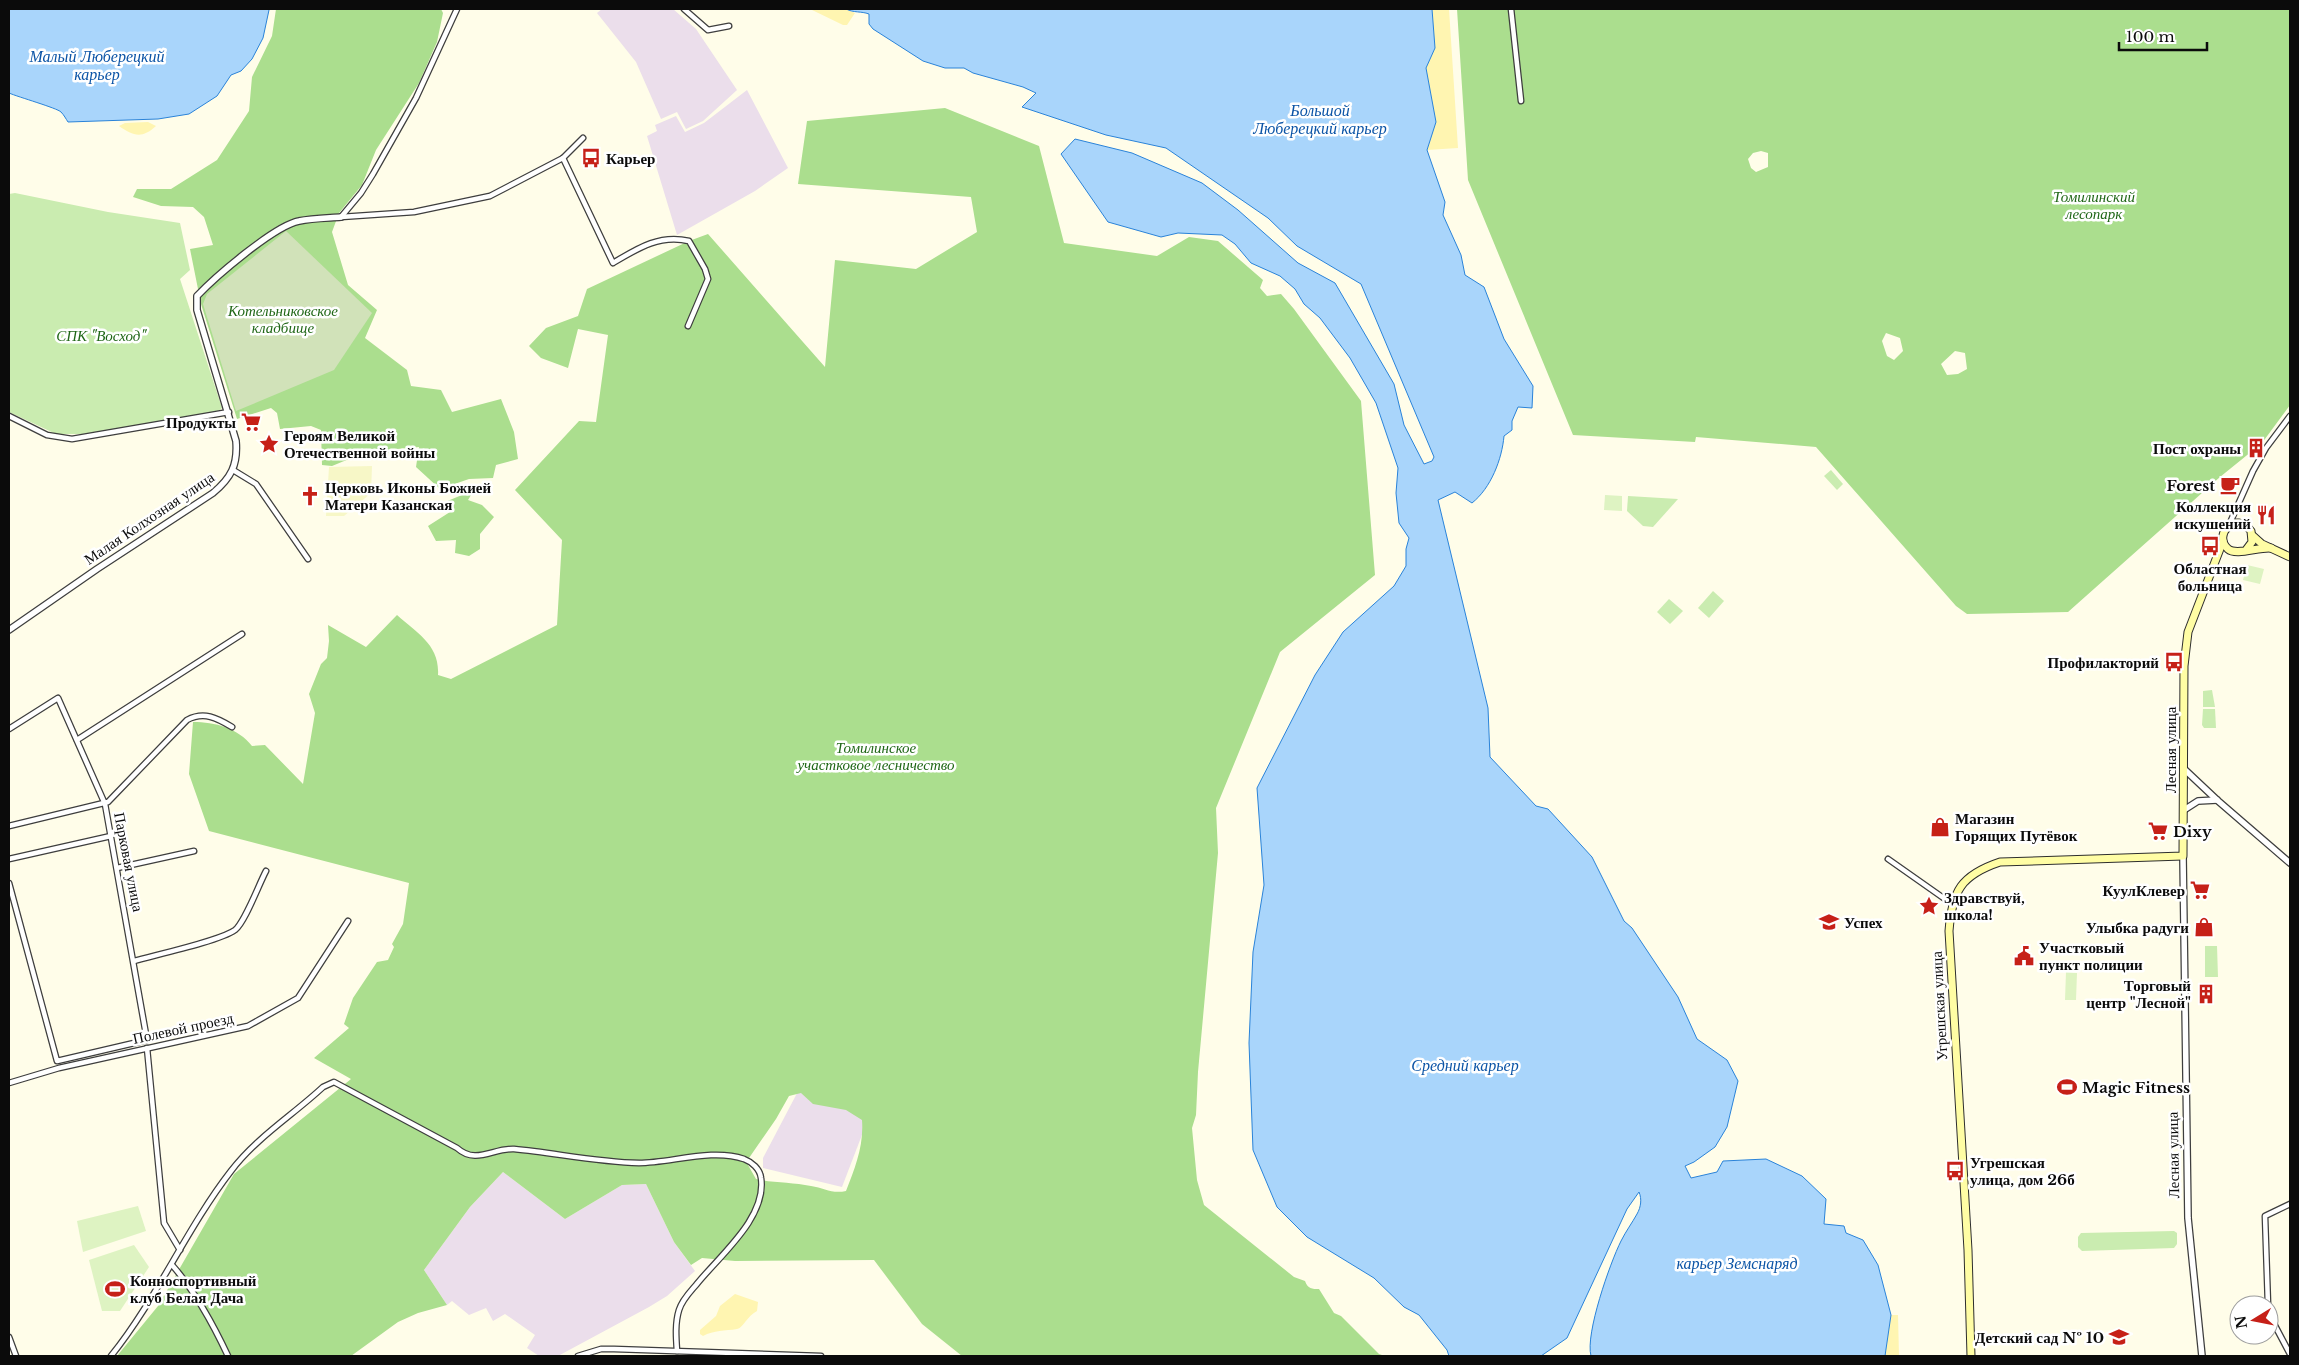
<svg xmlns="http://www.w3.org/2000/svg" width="2299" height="1365" font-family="'Libre Baskerville',serif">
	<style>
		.industrial { fill: #ebdeeb }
		.farmland { fill: #f7f7c7 }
		.green { fill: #caecb0 }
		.forest { fill: #abde8e; fill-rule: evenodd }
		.sand { fill: #fff5b1 }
		.cemetery { fill: #d1e2b9 }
		.pitch { fill: #def3c2 }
		.water { fill: #a9d5fb; stroke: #2a83d9 }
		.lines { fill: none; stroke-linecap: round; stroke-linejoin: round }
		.minor-casing { stroke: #3e3e3e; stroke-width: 7 }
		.tertiary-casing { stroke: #3e3e3e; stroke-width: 8 }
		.secondary-casing { stroke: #2d2d2d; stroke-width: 9 }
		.minor { stroke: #fff; stroke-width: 4.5 }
		.tertiary { stroke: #fff; stroke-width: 5.5 }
		.secondary { stroke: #fffda4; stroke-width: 7 }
		.labels { text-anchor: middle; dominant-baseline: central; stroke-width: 5; stroke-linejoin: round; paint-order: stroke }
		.poi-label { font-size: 15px; font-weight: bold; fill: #0b0b0b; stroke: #fff; text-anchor: start }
		.park-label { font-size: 15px; font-style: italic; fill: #206717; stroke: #fff }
		.street-label { font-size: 15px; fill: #0b0b0b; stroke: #fff }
		.water-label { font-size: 16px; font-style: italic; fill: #0b54a6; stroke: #fff }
	</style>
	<rect width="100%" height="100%" fill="#fffde9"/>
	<g class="industrial">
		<path d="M602,9h71l23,20 41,61 -34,31 -17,8 -9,-17 -16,7 -25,-57 -39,-49z"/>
		<path d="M747,90l41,78 -33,23 -78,44 -30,-99 10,-5 -2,-6 21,-9 9,16 19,-9z"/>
		<path d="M805,1078l70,23 -33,86 -79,-19v-10z"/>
		<path d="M503,1172l62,47 57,-34 24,-1 28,58 21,29 -28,25 -18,11 -91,49h-19l-12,-8 8,-13 -30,-21 -12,7 -7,-13 -17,7 -17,-14 -5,4 -23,-35 46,-63z"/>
	</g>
	<path class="farmland" d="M372,466l-1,27 -27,23h-18l3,-49z"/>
	<g class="green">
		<path d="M15,193l93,19 72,11 10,47 -10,9 42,129 -4,4 -135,22h-27l-47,-22v-218z"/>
		<path d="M1831,470l12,14 -6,6 -13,-14z"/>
		<path d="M1628,496l50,3 -25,28 -10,-1 -16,-15z"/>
		<path d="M1713,591l11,10 -15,17 -11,-10z"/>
		<path d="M1669,599l14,12 -13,13 -13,-12z"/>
		<path d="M2212,690l3,17h-12v-16z"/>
		<path d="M2203,709h12l1,19h-12l-2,-3z"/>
		<path d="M2205,946h12l1,31h-13z"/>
		<path d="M2174,1231l3,2v11l-3,4 -92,3 -4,-4v-10l3,-4z"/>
	</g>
	<g class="forest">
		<path d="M276,9h165l2,4 -6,29 -18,41 -43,67 -14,35 -23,28 -7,19 16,53 29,25 -12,28 42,32 4,16 30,4 11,22 49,-13 13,33 4,27 -22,6 -3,13 -24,1 -29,10 -24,-22 3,-20 -22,2 -17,8 -31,2 -17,7 -10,-1 -1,-35 -10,-4 -31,3 -3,-16 -6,-5 -34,11 -36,-115 -11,-55 23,-4 -9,-28 -11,-10 -32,-1 -28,-9 4,-8h34l46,-29 32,-49 3,-34 20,-41z"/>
		<path d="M1457,9h833v396l-28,38 -42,34 -152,135 -101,2 -11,-8 -140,-159 -120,-10 -1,5 -122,-7 -105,-255zM1761,151l7,2v14l-12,5 -5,-4 -3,-9 5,-6zM1886,333l14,5 3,13 -9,9 -7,-4 -5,-15zM1955,351l10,2 2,16 -9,5 -11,1 -6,-11z"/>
		<path d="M945,108l94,38 25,97 93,13 32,-19 29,4 45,39 -3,8 7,8 14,-2 13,15 67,92 14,174 -95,77 -64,156 2,45 -20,219 -2,43 -4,13 5,52 7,25 90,72 11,4c3,8 7,8 14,8l15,24 7,3 38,38 6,2h-423l-40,-32 -48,-64 -139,1 -33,-3 -11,7 -17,-23 -28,-58 -24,1 -57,34 -62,-47 -33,35 -46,63 23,35 -29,8 -20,9 -47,34h-234l41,-50 76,-132 117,-95 -37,-21 35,-30 -5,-4 9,-26 24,-36 11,-2 6,-13 -2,-3 11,-20 6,-41 -200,-52 -20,-57 4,-52c22,0 45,6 59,24l13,-1 38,39 12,-71 -6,-19 12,-30 6,-6 2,-17 -1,-16 38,22 31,-32c20,18 43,30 41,60l13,4 106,-54 5,-85 -47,-50 64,-69 17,1 12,-87 -30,-6 -10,39 -27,-10 -12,-12 17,-18 32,-12 9,-27 102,-48 19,-7 117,133 10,-107 81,9 61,-37 -6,-35 -173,-13 9,-63zM801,1093l12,11 33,6 16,10c2,26 -7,48 -16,71 -14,3 -22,-3 -35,-5 -18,-4 -37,-3 -55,-7l-8,-14 1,-7 27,-39 13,-23z"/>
		<path d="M474,490l-6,10 14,5 12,12 -14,17v15l-11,7 -14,-3 1,-13 -20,1 -8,-15 22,-14 -17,-5z"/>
	</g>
	<g class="sand">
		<path d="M810,9h36l9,4 -8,12h-4z"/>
		<path d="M1432,9h17l9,139 -31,2 9,-28 -10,-54 9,-20z"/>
		<path d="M148,122l8,4c-14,13 -23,10 -37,0l6,-3z"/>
		<path d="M735,1294l23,8 -1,9c-10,5 -14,17 -20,18 -12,2 -23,1 -34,7l-3,-2v-4l16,-14 4,-10z"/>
		<path d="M1891,1315h7l1,41h-14z"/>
	</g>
	<path class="cemetery" d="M286,231l86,82 -38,57 -98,41 -33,-107 4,-10z"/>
	<g class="pitch">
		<path d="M1605,495l17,1v15l-18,-1z"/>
		<path d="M2247,565l17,4 -4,15 -17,-4z"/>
		<path d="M2066,972l11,1 -1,27h-11z"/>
		<path d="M138,1206l8,25 -63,21 -6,-31z"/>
		<path d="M134,1245l15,22 -29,44h-18l-13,-51z"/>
	</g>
	<g class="water">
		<path d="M9,9h260v1l-6,28 -11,21 -11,12 -10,4 -14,21 -28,18 -31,5 -90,3c-2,-3 -4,-7 -7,-10 -4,-4 -43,-15 -52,-19z"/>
		<path d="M846,9h586l3,39 -9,20 10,54 -9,28 18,52 -2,13 18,40 4,20 19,12 20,52 29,47 -1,22 -14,-1 -6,14v9l-8,6c-2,23 -13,52 -32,67l-17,-11 -17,8 50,208 2,49 46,49 12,3 44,48 32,64 8,7 46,69 19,42 30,21 11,21 -11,46 -12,20 -21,15 -9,4 6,12 26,-6 6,-11 43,-2 36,17 24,23 -2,25 20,2 2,7 17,7 15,25 13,50 -6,41h-294c-6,-22 19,-93 30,-115 5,-10 11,-18 16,-27 4,-7 5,-15 2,-22l-12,17 -60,129 -26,18h-92l-2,-6 -28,-35 -15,-8 -30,-29 -67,-41 -30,-30 -24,-57 -4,-107 4,-91 11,-67 -7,-97 58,-113 28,-43 51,-46 12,-20v-17l3,-11 -10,-15 -3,-30 2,-25 -22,-65 -26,-45 -30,-40 -16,-14 -9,-15 -15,-13 -29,-13 -16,-19 -13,-9 -44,-2 -17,4 -53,-15 -47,-68 14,-15 57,14 70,30 36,27 60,53 37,20 59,101 10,41 20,39 8,-3 2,-4 -73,-173 -64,-38 -29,-28 -102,-70 -60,-13 -84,-28 14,-14 -13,-6 -50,-14 -9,-5h-19l-22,-7 -50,-32 -4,-5v-10c-8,-3 -15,-1 -23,-5z"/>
	</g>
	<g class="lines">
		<defs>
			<g id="minor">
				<path d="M684,9l24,21 21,-4"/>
				<path d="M1511,9l10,92"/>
				<path d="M563,158l50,105c25,-15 47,-29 76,-22l16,28 3,10 -20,47"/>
				<path d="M341,217l73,-5 76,-16 73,-38 20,-20"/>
				<path d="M341,217l20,-24 12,-19 43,-76 41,-89"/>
				<path d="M9,416l38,19 25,4 157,-27"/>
				<path d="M233,470l23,14 52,75"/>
				<path d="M2229,525l24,-54 13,-23 24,-32"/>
				<path d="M9,729l49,-31 47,106 42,236 -90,21 -48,-178"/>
				<path d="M77,740l165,-106"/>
				<path d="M9,826l99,-24 79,-82c17,-9 30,-2 45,7"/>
				<path d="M9,859l102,-23"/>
				<path d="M1888,859l64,45"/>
				<path d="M117,868l77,-17"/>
				<path d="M134,961c21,-6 86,-20 101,-31 10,-8 24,-46 31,-59"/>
				<path d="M147,1048l17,175 16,27"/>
				<path d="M9,1083l50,-15 189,-42 50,-28 50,-77"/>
				<path d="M172,1265c24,27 41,59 56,91"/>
				<path d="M2268,1305l-3,-89 25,-12"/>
				<path d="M2269,1311l3,9 18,34"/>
				<path d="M9,1337l7,19"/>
				<path d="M111,1356c46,-57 75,-127 120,-185 26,-34 62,-56 92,-84l11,-5 123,66c19,17 36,0 57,1 42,4 82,13 125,14 32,0 73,-15 105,-4 8,3 16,10 17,19 6,40 -42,78 -65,107 -6,7 -14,15 -17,25 -4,13 -3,27 -2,41"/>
				<path d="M578,1356l23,-7h13l207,7"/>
			</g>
			<g id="tertiary">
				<path d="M9,630l88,-61 116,-76c18,-15 25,-28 23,-52l-39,-131v-14c18,-19 77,-70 102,-75 13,-3 28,-3 42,-4"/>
				<path d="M2183,768l34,32 73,63"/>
				<path d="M2184,810l14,-9 19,-1"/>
				<path d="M2183,856l5,362 14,138"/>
			</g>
			<g id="secondary">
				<path d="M2252,535l10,9 28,13"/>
				<path d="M2246,550l6,-8 -1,-11c-15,-21 -39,4 -23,18 8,7 30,-2 43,-1"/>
				<path d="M1971,1356l-3,-106 -19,-319c3,-40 12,-56 51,-69l183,-6 1,-190 4,-34 35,-91"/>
			</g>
		</defs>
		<use href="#minor" class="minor-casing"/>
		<use href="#tertiary" class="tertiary-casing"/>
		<use href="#secondary" class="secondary-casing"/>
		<use href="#minor" class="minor"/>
		<use href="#tertiary" class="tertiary"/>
		<use href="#secondary" class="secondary"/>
	</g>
	<defs>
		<symbol id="bus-bare" viewBox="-9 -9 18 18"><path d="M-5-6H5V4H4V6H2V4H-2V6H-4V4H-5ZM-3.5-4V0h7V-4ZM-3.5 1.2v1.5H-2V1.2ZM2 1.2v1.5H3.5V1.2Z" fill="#c62018" stroke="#fff" stroke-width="2.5" paint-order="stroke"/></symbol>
		<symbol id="supermarket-bare" viewBox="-9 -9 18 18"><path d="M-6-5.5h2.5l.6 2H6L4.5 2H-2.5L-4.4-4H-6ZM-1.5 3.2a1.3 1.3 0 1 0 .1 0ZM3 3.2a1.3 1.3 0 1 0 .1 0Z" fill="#c62018" stroke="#fff" stroke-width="2.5" paint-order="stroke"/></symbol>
		<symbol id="sight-bare" viewBox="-9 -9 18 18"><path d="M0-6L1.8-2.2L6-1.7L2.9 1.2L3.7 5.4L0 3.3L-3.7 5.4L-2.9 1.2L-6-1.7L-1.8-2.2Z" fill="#c62018" stroke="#fff" stroke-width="2.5" paint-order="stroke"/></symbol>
		<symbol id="building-bare" viewBox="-9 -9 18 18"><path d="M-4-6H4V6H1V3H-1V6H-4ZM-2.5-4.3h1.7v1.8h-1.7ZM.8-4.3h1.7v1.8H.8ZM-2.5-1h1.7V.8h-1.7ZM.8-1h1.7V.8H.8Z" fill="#c62018" stroke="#fff" stroke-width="2.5" paint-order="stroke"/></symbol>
		<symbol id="cafe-bare" viewBox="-9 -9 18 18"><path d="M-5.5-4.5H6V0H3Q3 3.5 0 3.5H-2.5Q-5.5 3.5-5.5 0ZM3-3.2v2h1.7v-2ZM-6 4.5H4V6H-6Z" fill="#c62018" stroke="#fff" stroke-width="2.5" paint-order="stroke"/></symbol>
		<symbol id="church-bare" viewBox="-9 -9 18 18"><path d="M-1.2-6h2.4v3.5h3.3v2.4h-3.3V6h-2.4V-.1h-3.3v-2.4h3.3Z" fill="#c62018" stroke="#fff" stroke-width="2.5" paint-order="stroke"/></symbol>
		<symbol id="restaurant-bare" viewBox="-9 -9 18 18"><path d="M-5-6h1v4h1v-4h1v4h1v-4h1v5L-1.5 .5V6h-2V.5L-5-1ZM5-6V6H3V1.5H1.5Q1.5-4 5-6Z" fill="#c62018" stroke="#fff" stroke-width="2.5" paint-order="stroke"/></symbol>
		<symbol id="shop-bare" viewBox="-9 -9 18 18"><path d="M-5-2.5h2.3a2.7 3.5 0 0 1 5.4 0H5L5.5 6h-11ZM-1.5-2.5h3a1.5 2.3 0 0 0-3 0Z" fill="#c62018" stroke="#fff" stroke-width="2.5" paint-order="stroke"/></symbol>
		<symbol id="school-bare" viewBox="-9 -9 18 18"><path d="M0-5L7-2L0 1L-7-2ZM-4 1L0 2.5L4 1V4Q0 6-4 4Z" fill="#c62018" stroke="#fff" stroke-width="2.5" paint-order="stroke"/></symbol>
		<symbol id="civic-bare" viewBox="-9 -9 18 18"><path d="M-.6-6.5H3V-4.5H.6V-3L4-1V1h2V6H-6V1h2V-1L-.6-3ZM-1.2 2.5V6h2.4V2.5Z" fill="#c62018" stroke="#fff" stroke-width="2.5" paint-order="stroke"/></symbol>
		<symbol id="stadium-bare" viewBox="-9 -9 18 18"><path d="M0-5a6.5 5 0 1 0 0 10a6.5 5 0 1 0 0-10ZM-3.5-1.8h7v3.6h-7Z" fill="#c62018" stroke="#fff" stroke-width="2.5" paint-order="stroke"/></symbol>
	</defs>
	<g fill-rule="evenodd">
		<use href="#bus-bare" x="577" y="144" width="28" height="28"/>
		<use href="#supermarket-bare" x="237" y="408" width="28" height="28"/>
		<use href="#sight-bare" x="255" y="430" width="28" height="28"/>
		<use href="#building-bare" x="2242" y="434" width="28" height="28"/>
		<use href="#cafe-bare" x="2216" y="471" width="28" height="28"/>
		<use href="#church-bare" x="296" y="482" width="28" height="28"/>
		<use href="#restaurant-bare" x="2252" y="501" width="28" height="28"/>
		<use href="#bus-bare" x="2196" y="532" width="28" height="28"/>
		<use href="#bus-bare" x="2160" y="648" width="28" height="28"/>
		<use href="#shop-bare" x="1926" y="813" width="28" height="28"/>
		<use href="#supermarket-bare" x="2144" y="817" width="28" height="28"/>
		<use href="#supermarket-bare" x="2186" y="876" width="28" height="28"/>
		<use href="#sight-bare" x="1915" y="892" width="28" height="28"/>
		<use href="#school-bare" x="1815" y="908" width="28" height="28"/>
		<use href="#shop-bare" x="2190" y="913" width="28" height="28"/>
		<use href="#civic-bare" x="2010" y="942" width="28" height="28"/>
		<use href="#building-bare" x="2192" y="980" width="28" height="28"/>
		<use href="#stadium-bare" x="2053" y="1073" width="28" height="28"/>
		<use href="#bus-bare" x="1941" y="1157" width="28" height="28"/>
		<use href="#stadium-bare" x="101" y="1275" width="28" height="28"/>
		<use href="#school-bare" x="2105" y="1323" width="28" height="28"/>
	</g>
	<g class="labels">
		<g class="poi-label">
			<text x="606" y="158">Карьер</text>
			<text x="236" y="422" text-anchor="end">Продукты</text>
			<text x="284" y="435">Героям Великой<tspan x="284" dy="17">Отечественной войны</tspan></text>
			<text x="2241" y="448" text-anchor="end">Пост охраны</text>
			<text x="2215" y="485" text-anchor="end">Forest</text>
			<text x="325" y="487">Церковь Иконы Божией<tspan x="325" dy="17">Матери Казанская</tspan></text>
			<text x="2251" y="506" text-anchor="end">Коллекция<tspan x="2251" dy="17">искушений</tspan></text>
			<text x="2210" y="568" text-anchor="middle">Областная<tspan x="2210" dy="17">больница</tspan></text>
			<text x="2159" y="662" text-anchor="end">Профилакторий</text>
			<text x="1955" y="818">Магазин<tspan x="1955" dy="17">Горящих Путёвок</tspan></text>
			<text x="2173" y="831">Dixy</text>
			<text x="2185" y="890" text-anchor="end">КуулКлевер</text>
			<text x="1944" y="897">Здравствуй,<tspan x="1944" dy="17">школа!</tspan></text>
			<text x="1844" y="922">Успех</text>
			<text x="2189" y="927" text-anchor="end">Улыбка радуги</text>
			<text x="2039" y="947">Участковый<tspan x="2039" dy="17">пункт полиции</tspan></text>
			<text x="2191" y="985" text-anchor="end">Торговый<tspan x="2191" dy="17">центр "Лесной"</tspan></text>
			<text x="2082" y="1087">Magic Fitness</text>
			<text x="1970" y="1162">Угрешская<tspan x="1970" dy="17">улица, дом 26б</tspan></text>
			<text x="130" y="1280">Конноспортивный<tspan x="130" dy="17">клуб Белая Дача</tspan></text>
			<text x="2104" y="1337" text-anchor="end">Детский сад № 10</text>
		</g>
		<g class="park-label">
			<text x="2094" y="196">Томилинский<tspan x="2094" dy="17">лесопарк</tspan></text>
			<text x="283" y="310">Котельниковское<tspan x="283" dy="17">кладбище</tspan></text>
			<text x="101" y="335">СПК "Восход"</text>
			<text x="876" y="747">Томилинское<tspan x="876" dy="17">участковое лесничество</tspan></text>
		</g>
		<g class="street-label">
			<text transform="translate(149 518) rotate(-34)">Малая Колхозная улица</text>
			<text transform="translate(2170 750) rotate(-90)">Лесная улица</text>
			<text transform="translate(129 862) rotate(79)">Парковая улица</text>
			<text transform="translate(1939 1006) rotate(-93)">Угрешская улица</text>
			<text transform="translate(183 1028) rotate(-12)">Полевой проезд</text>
			<text transform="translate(2173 1155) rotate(-91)">Лесная улица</text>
		</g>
		<g class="water-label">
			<text x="97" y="56">Малый Люберецкий<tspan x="97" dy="18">карьер</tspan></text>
			<text x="1320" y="110">Большой<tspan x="1320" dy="18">Люберецкий карьер</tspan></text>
			<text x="1465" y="1065">Средний карьер</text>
			<text x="1737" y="1263">карьер Земснаряд</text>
		</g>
	</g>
	<rect width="2299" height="1365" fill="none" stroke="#0b0b0b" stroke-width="20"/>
	<g transform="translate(2254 1320) rotate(260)"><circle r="24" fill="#ffffff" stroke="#9d9d9d"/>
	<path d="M0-4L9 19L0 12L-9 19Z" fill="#c62018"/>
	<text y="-8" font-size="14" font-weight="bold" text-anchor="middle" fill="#0b0b0b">N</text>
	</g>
	<path d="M2119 42v8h88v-8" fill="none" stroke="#0b0b0b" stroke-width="2.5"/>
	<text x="2126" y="42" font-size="15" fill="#0b0b0b" stroke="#ffffff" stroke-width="4" paint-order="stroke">100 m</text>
</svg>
